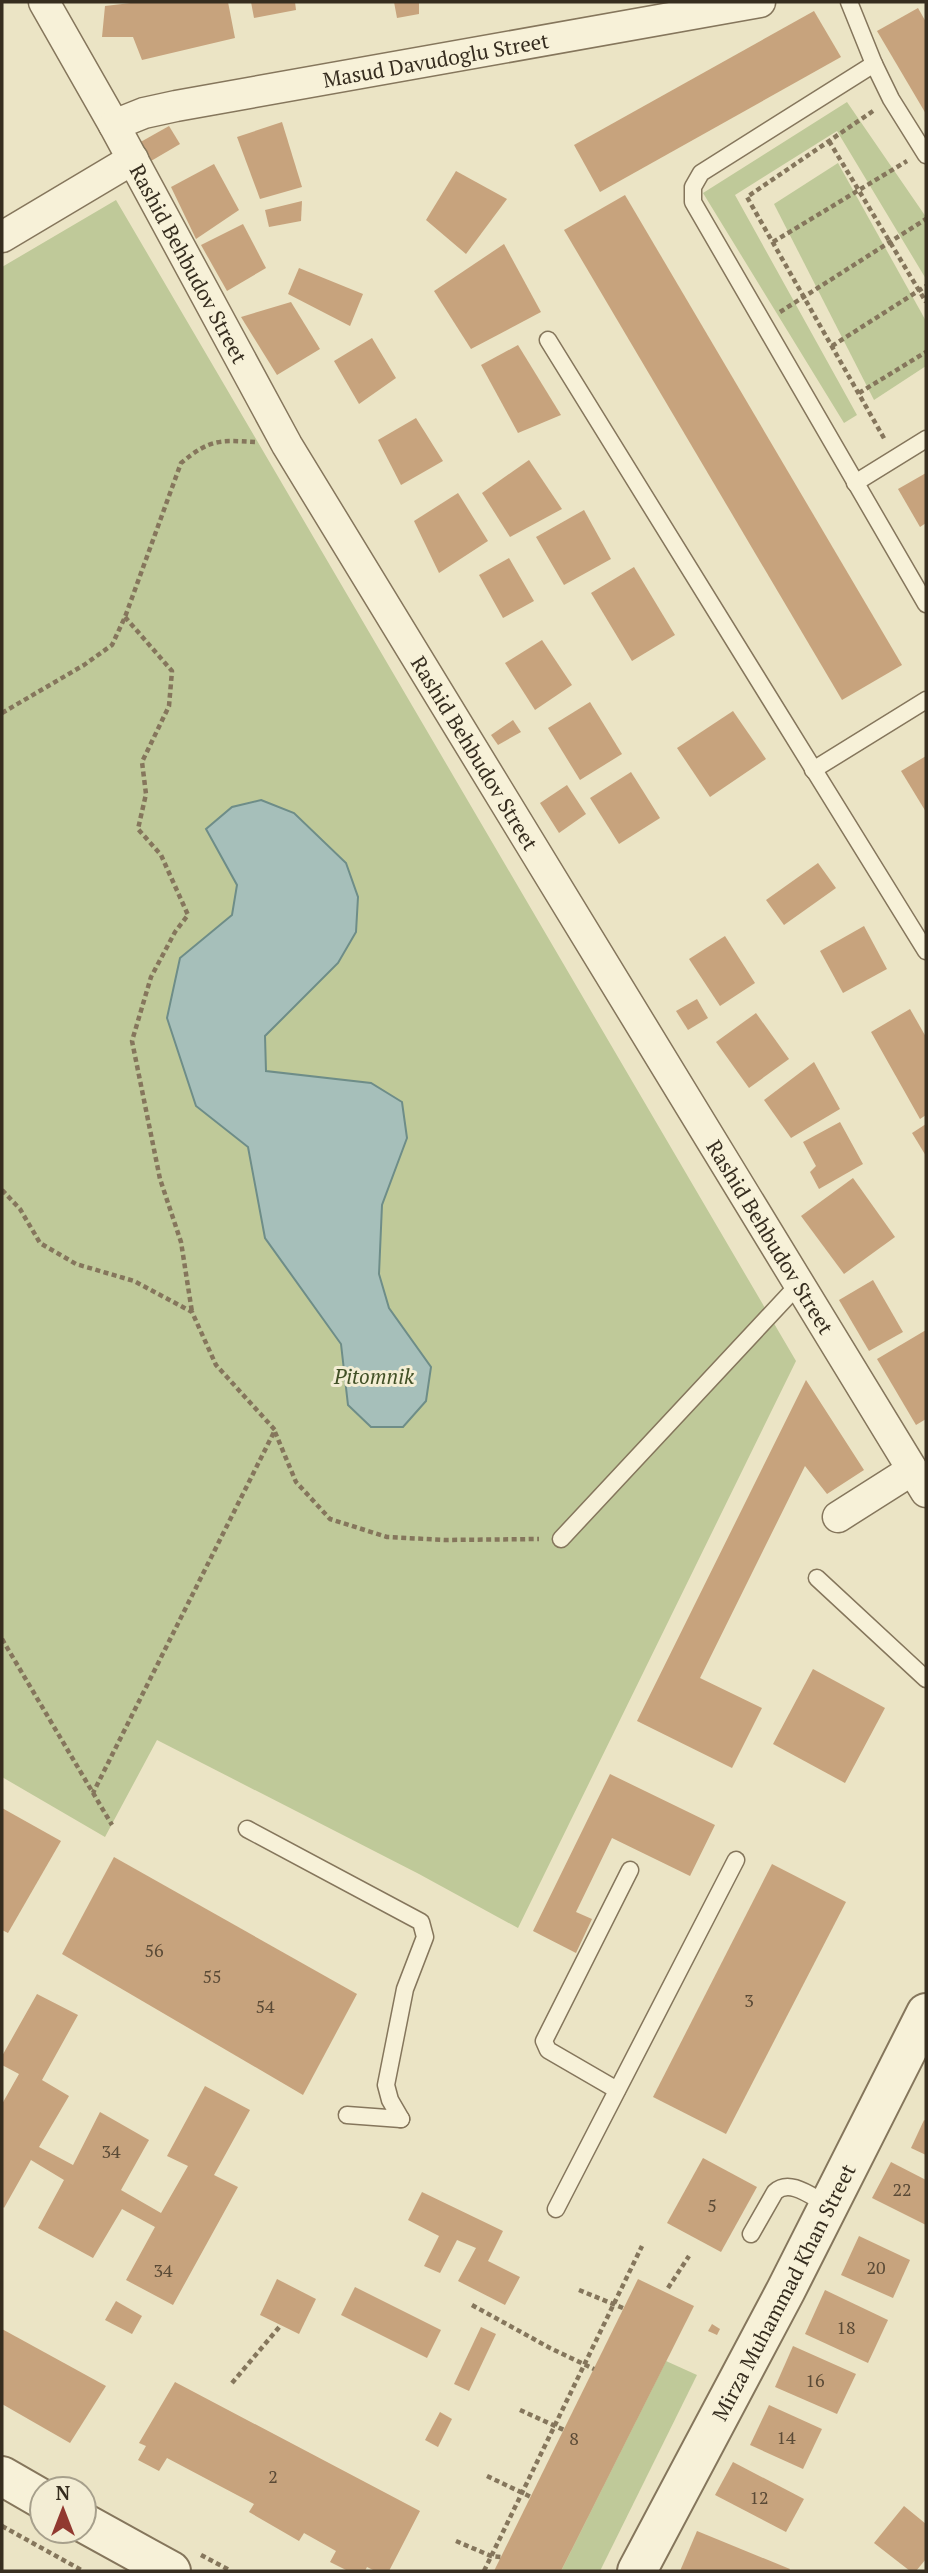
<svg xmlns="http://www.w3.org/2000/svg" width="928" height="2573" font-family="'PT Serif',serif">
	<style>
		.green { fill: #bfc999 }
		.water { fill: #a6bfba; stroke: #6e8d88; stroke-width: 2 }
		.building { fill: #c7a37d }
		.lines { fill: none; stroke-linecap: round; stroke-linejoin: round }
		.service-casing { stroke: #85765c; stroke-width: 19 }
		.minor-casing { stroke: #85765c; stroke-width: 33 }
		.tertiary-casing { stroke: #85765c; stroke-width: 42 }
		.path { stroke: #85765c; stroke-width: 4.5; stroke-dasharray: 5 3.5; stroke-linecap: butt }
		.service { stroke: #f7f1d8; stroke-width: 16 }
		.minor { stroke: #f7f1d8; stroke-width: 30 }
		.tertiary { stroke: #f7f1d8; stroke-width: 38 }
		.labels { text-anchor: middle; dominant-baseline: central; stroke-width: 6; stroke-linejoin: round; paint-order: stroke }
		.number-label { font-size: 18px; fill: #5a4a36 }
		.street-label { font-size: 21px; fill: #362d1f; stroke: #f3edd4 }
		.park-label { font-size: 21px; font-style: italic; fill: #425127; stroke: #f3edd4 }
	</style>
	<rect width="100%" height="100%" fill="#ebe4c5"/>
	<g class="green">
		<path d="M847,102l79,115v62l-89,-148 -102,64 122,220 -13,8 -141,-230z"/>
		<path d="M838,163l88,158v45l-52,34 -100,-196z"/>
		<path d="M116,200l680,1161 -278,567 -99,-54 -262,-134 -52,97 -103,-60v-1510z"/>
		<path d="M666,2361l31,14 -97,196h-39z"/>
	</g>
	<path class="water" d="M261,800l33,13 52,50 12,34 -2,35 -18,31 -73,73 1,35 105,12 31,19 5,36 -25,67 -3,69 10,34 42,59 -5,34 -23,26h-32l-23,-22 -7,-61 -76,-106 -17,-91 -52,-41 -29,-88 13,-60 52,-43 5,-30 -31,-56 26,-22z"/>
	<g class="building">
		<path d="M139,2h89l7,36 -93,22 -9,-23h-31l3,-31z"/>
		<path d="M251,2h44l1,8 -42,8z"/>
		<path d="M394,2h25v12l-22,4z"/>
		<path d="M918,8l8,14v92l-49,-83z"/>
		<path d="M814,11l27,46 -241,135 -26,-47z"/>
		<path d="M282,122l20,65 -42,12 -23,-62z"/>
		<path d="M169,126l11,18 -29,17 -14,-17z"/>
		<path d="M214,164l25,46 -43,29 -25,-52z"/>
		<path d="M456,171l51,28 -41,55 -40,-34z"/>
		<path d="M625,195l277,470 -60,35 -278,-470z"/>
		<path d="M302,201l-1,20 -32,6 -4,-17z"/>
		<path d="M243,224l23,44 -39,23 -26,-46z"/>
		<path d="M504,244l37,68 -70,37 -37,-58z"/>
		<path d="M299,268l64,26 -13,32 -62,-32z"/>
		<path d="M291,302l29,47 -43,26 -36,-58z"/>
		<path d="M372,338l24,40 -37,26 -25,-43z"/>
		<path d="M518,345l43,70 -43,18 -37,-68z"/>
		<path d="M416,418l27,43 -42,24 -23,-45z"/>
		<path d="M529,460l33,49 -52,28 -28,-44z"/>
		<path d="M926,473v50l-6,4 -22,-38z"/>
		<path d="M458,493l30,48 -49,32 -25,-52z"/>
		<path d="M584,510l27,49 -47,26 -28,-48z"/>
		<path d="M509,558l25,43 -31,17 -24,-43z"/>
		<path d="M634,567l41,68 -43,26 -41,-68z"/>
		<path d="M542,640l30,45 -37,25 -30,-47z"/>
		<path d="M590,702l32,52 -42,26 -32,-52z"/>
		<path d="M733,711l33,48 -56,38 -33,-49z"/>
		<path d="M513,720l8,12 -23,13 -7,-10z"/>
		<path d="M926,756v56l-25,-41z"/>
		<path d="M631,772l29,46 -41,26 -29,-46z"/>
		<path d="M567,785l19,29 -27,19 -19,-30z"/>
		<path d="M818,863l18,25 -52,37 -18,-25z"/>
		<path d="M864,926l23,43 -44,24 -23,-42z"/>
		<path d="M725,936l30,47 -35,23 -31,-47z"/>
		<path d="M697,999l11,19 -20,12 -12,-19z"/>
		<path d="M910,1009l16,28v78l-6,4 -49,-87z"/>
		<path d="M756,1013l33,46 -40,29 -33,-46z"/>
		<path d="M814,1062l26,47 -49,29 -27,-38z"/>
		<path d="M840,1122l23,42 -44,25 -9,-17 6,-6 -13,-24z"/>
		<path d="M926,1124v32l-14,-23z"/>
		<path d="M853,1178l42,59 -51,37 -43,-58z"/>
		<path d="M873,1280l30,52 -34,19 -30,-51z"/>
		<path d="M926,1330v89l-10,6 -39,-66z"/>
		<path d="M806,1380l58,90 -37,24 -22,-28 -105,212 62,30 -30,60 -95,-47z"/>
		<path d="M813,1669l72,39 -40,75 -72,-39z"/>
		<path d="M610,1774l105,51 -25,51 -78,-38 -36,74 16,7 -16,34 -43,-22z"/>
		<path d="M2,1808l59,33 -53,92 -6,-3z"/>
		<path d="M114,1857l243,137 -54,101 -241,-141z"/>
		<path d="M772,1864l74,38 -120,232 -73,-37z"/>
		<path d="M37,1994l41,21 -36,65 27,16 -30,51 34,18 27,-53 49,28 -28,50 40,23 27,-47 -21,-10 38,-70 45,24 -36,65 24,12 -65,118 -47,-25 29,-53 -33,-18 -29,49 -55,-30 26,-48 -33,-20 -27,48 -2,-2v-102l17,-30 -17,-9v-9z"/>
		<path d="M924,2120l2,1v34l-15,-7z"/>
		<path d="M703,2158l54,29 -36,65 -54,-29z"/>
		<path d="M891,2162l35,18v45l-54,-27z"/>
		<path d="M422,2192l81,39 -15,30 32,16 -15,28 -47,-24 18,-33 -19,-8 -17,33 -16,-7 15,-30 -31,-16z"/>
		<path d="M859,2236l51,24 -17,38 -52,-23z"/>
		<path d="M277,2279l39,20 -17,35 -39,-19z"/>
		<path d="M638,2279l56,27 -133,265h-67z"/>
		<path d="M355,2287l86,43 -14,28 -86,-43z"/>
		<path d="M825,2290l63,30 -20,43 -63,-29z"/>
		<path d="M116,2301l26,15 -10,18 -27,-14z"/>
		<path d="M712,2324l8,5 -3,6 -9,-4z"/>
		<path d="M481,2327l15,7 -27,57 -15,-7z"/>
		<path d="M2,2329l104,57 -36,57 -68,-39z"/>
		<path d="M793,2346l63,28 -19,40 -62,-27z"/>
		<path d="M175,2382l245,129 -31,60h-14l-8,-4 -2,4h-17l-18,-9 6,-11 -32,-18 -5,8 -50,-29 5,-8 -87,-46 -8,13 -21,-11 8,-14 -7,-3z"/>
		<path d="M769,2405l53,24 -19,40 -53,-24z"/>
		<path d="M440,2412l12,7 -14,28 -13,-7z"/>
		<path d="M733,2462l71,37 -18,33 -71,-37z"/>
		<path d="M904,2506l22,18v35l-10,12h-6l-36,-28z"/>
		<path d="M697,2531l93,38 -1,2h-109z"/>
	</g>
	<g class="lines">
		<defs>
			<g id="service">
				<path d="M849,2l25,62 -173,109 -8,14v15l233,402"/>
				<path d="M874,64l17,35 35,56"/>
				<path d="M548,340l378,611"/>
				<path d="M855,483l71,-44"/>
				<path d="M813,770l113,-70"/>
				<path d="M561,1539l238,-255"/>
				<path d="M817,1578l109,101"/>
				<path d="M247,1829l174,93 4,15 -20,52 -19,96 4,15 11,19"/>
				<path d="M617,2090l-69,-40 -4,-9 86,-171"/>
				<path d="M347,2115l54,4"/>
				<path d="M556,2209l180,-349"/>
				<path d="M751,2234l24,-42c15,-14 37,5 53,13"/>
			</g>
			<g id="minor">
				<path id="s1" d="M44,2l70,123 173,320 639,1047"/>
				<path id="s2" d="M114,125l30,-12 32,-7 584,-104"/>
				<path d="M2,237l131,-78"/>
				<path d="M838,1517l74,-47"/>
			</g>
			<g id="tertiary">
				<path d="M2,2476l40,23"/>
				<path d="M84,2523l87,48"/>
				<path id="s3" d="M637,2571l149,-281 140,-277"/>
			</g>
		</defs>
		<use href="#service" class="service-casing"/>
		<use href="#minor" class="minor-casing"/>
		<use href="#tertiary" class="tertiary-casing"/>
		<g class="path">
			<path d="M873,111l-126,86 138,243"/>
			<path d="M829,141l97,161"/>
			<path d="M773,242l134,-81"/>
			<path d="M780,312l146,-93"/>
			<path d="M832,346l94,-60"/>
			<path d="M859,393l67,-41"/>
			<path d="M125,617l47,54 -3,35 -27,56 4,32 -8,35 23,26 27,60 -13,17 -24,45 -19,64 28,138 21,63 11,70"/>
			<path d="M2,713l82,-48 28,-20 13,-28 56,-154c29,-24 38,-23 74,-21"/>
			<path d="M2,1190l18,19 20,34 36,21 58,17 58,31 24,53 59,65 -182,363"/>
			<path d="M275,1432l21,50 34,37 57,18 58,3 94,-1"/>
			<path d="M2,1639l110,186"/>
			<path d="M668,2288l21,-32"/>
			<path d="M579,2290l44,18"/>
			<path d="M472,2305l78,43 44,21"/>
			<path d="M232,2383l49,-58"/>
			<path d="M520,2410l44,20"/>
			<path d="M487,2476l44,21"/>
			<path d="M2,2526l81,45"/>
			<path d="M456,2541l35,15 10,1"/>
			<path d="M201,2555l30,16"/>
			<path d="M484,2571l158,-325"/>
		</g>
		<use href="#service" class="service"/>
		<use href="#minor" class="minor"/>
		<use href="#tertiary" class="tertiary"/>
	</g>
	<g class="labels">
		<g class="number-label">
			<text x="154" y="1950">56</text>
			<text x="212" y="1976">55</text>
			<text x="749" y="2000">3</text>
			<text x="265" y="2006">54</text>
			<text x="111" y="2151">34</text>
			<text x="902" y="2189">22</text>
			<text x="712" y="2205">5</text>
			<text x="876" y="2267">20</text>
			<text x="163" y="2270">34</text>
			<text x="846" y="2327">18</text>
			<text x="815" y="2380">16</text>
			<text x="786" y="2437">14</text>
			<text x="574" y="2438">8</text>
			<text x="273" y="2476">2</text>
			<text x="759" y="2497">12</text>
		</g>
		<g class="street-label">
			<text stroke="none"><textPath href="#s2" startOffset="329">Masud Davudoglu Street</textPath></text>
			<text stroke="none"><textPath href="#s1" startOffset="299">Rashid Behbudov Street</textPath></text>
			<text stroke="none"><textPath href="#s1" startOffset="866">Rashid Behbudov Street</textPath></text>
			<text stroke="none"><textPath href="#s1" startOffset="1433">Rashid Behbudov Street</textPath></text>
			<text stroke="none"><textPath href="#s3" startOffset="315">Mirza Muhammad Khan Street</textPath></text>
		</g>
		<g class="park-label">
			<text x="374" y="1376">Pitomnik</text>
		</g>
	</g>
	<rect width="928" height="2573" fill="none" stroke="#362d1f" stroke-width="7"/>
	<g transform="translate(63 2510)"><circle r="33" fill="#f3edd4" stroke="#a7a08c" stroke-width="2"/>
	<path d="M0-5L12 26L0 18L-12 26Z" fill="#913930"/>
	<text y="-10" font-size="19" font-weight="bold" text-anchor="middle" fill="#362d1f">N</text>
	</g>
</svg>
